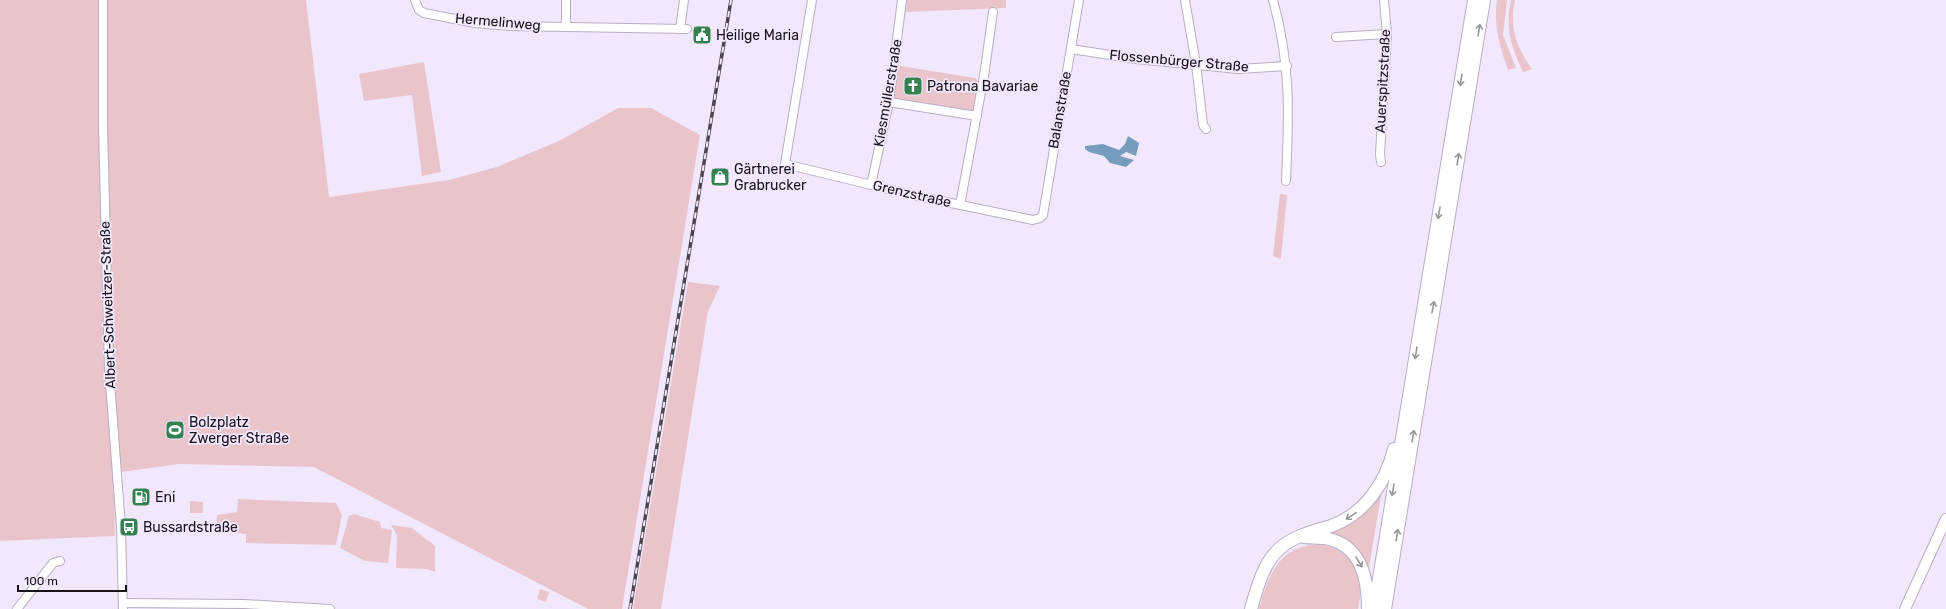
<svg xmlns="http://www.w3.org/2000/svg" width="1946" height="609" font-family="Rubik,sans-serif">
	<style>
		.green { fill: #eac4cb }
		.water { fill: #779dbe }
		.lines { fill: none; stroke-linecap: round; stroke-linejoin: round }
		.minor-casing { stroke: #b7aec3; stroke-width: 10 }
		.major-casing { stroke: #b7aec3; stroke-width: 12 }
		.highway-casing { stroke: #b7aec3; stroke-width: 14 }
		.minor { stroke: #fff; stroke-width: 8 }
		.major { stroke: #fff; stroke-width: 10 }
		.highway { stroke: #fff; stroke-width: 12 }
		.rail-casing { stroke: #4b4650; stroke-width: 3.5 }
		.rail { stroke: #f1e8fd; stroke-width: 2; stroke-dasharray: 6; stroke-linecap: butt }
		.oneway { stroke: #979598 }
		.labels { text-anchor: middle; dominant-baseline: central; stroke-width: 3.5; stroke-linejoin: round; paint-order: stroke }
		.street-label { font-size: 14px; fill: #17131a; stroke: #f1e8fd }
		.poi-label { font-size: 14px; fill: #17131a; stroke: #f1e8fd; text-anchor: start }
	</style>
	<rect width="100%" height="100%" fill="#f1e8fd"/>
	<g class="green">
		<path d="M0,0h306l23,197 120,-17 48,-13 64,-27 57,-32h33l49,27 -78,474h-34l-274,-142 -135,-3 -65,9 1,63 -115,5z"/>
		<path d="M907,0h99v8l-100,4z"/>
		<path d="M1497,0h10l-4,35 13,33 -8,2c-8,-23 -15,-46 -11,-70z"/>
		<path d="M1511,0h4c-6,28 1,46 17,69l-9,3c-12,-27 -18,-42 -12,-72z"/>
		<path d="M424,62l17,110 -19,4 -10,-81 -48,6 -5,-27z"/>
		<path d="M900,66l75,12 5,5 -4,27 -4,3 -79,-14 4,-30z"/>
		<path d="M1280,194l7,1 -6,64 -8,-3z"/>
		<path d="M688,282l32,4 -12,25 -47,298h-28z"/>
		<path d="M1382,490l-14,83 -48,-40z"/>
		<path d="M238,499l98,4 6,12 -6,30 -90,-2v-9l-30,-3 1,-16 20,-3z"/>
		<path d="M190,501l13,1v11h-13z"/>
		<path d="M354,514l26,8 1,6 11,2 -4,33 -23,-2 -25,-13 9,-32z"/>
		<path d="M391,525l21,3 23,18v26l-8,-3 -31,-1 1,-33z"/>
		<path d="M1319,544c22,4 39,16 42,40 1,8 -2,17 -3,25h-99c9,-34 20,-63 60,-65z"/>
		<path d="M540,589l9,3 -3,10 -9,-3z"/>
	</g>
	<path class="water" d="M1128,136l11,7 -3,13 -10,-4 -6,4 14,4 -8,7 -16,-4 -6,-7 -15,-4 -4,-3v-3l18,-2 16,6 6,-6z"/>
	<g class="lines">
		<defs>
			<g id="minor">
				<path d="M103,0v124l6,245 12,158 2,82"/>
				<path d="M415,0l4,10 5,3 51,10 34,3 178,3"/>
				<path d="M566,0v27"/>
				<path d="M812,0l-27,164 132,32 116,24 7,-2 3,-3 36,-215"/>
				<path d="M1185,0l11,64 7,61 3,4"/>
				<path d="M1273,0c18,64 16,115 13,181"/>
				<path d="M680,29l4,-29"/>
				<path d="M1336,37l51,-3"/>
				<path d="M1071,49l65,10 102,10 49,-3"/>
				<path d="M889,102l88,14"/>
				<path d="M1381,162l-1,-8 7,-120 -3,-34"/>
				<path d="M871,185l18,-83 13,-102"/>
				<path d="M960,205l24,-129 9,-64"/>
				<path d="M123,603l121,1 86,5"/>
				<path d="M17,609l36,-46 7,-2"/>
			</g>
			<path id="major" d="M1905,609l41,-90"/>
			<g id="highway">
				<path d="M1304,537c8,1 17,0 25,2 33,8 39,41 39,70"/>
				<path d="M1251,609c6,-21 12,-45 28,-60 14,-13 35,-18 52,-23 34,-12 55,-44 63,-77"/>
				<path d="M1374,609l100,-609"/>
				<path d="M1385,609l99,-609"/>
			</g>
		</defs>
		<use href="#minor" class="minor-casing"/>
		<use href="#major" class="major-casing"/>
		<use href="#highway" class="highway-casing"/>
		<use href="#minor" class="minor"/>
		<use href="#major" class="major"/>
		<use href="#highway" class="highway"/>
		<defs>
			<path id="rail" d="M630,609l101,-609"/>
		</defs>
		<use href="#rail" class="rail-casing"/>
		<use href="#rail" class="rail"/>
	</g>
	<defs><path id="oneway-shaft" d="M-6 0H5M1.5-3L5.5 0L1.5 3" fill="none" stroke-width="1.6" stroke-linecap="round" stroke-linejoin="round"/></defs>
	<g class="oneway">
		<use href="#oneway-shaft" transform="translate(1479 30) rotate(-81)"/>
		<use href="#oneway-shaft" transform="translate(1461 80) rotate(99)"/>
		<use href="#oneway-shaft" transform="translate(1458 159) rotate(-81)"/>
		<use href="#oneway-shaft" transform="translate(1439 213) rotate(100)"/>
		<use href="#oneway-shaft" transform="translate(1433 307) rotate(-80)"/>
		<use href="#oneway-shaft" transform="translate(1416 353) rotate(99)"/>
		<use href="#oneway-shaft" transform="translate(1413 436) rotate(-81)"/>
		<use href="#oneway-shaft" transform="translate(1393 490) rotate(100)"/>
		<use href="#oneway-shaft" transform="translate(1351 516) rotate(146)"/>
		<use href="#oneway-shaft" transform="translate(1397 535) rotate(-81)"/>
		<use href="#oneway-shaft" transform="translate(1359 562) rotate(59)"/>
	</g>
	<defs>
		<symbol id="civic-square" viewBox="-11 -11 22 22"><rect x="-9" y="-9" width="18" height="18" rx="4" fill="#338151" stroke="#f1e8fd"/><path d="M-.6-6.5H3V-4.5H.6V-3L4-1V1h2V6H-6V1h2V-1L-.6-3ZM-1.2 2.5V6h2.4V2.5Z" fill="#fff"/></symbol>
		<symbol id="church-square" viewBox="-11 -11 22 22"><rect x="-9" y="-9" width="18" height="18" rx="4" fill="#338151" stroke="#f1e8fd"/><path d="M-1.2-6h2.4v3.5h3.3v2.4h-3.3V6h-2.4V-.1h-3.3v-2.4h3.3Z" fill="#fff"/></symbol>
		<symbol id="shop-square" viewBox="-11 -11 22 22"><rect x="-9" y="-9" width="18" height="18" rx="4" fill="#338151" stroke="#f1e8fd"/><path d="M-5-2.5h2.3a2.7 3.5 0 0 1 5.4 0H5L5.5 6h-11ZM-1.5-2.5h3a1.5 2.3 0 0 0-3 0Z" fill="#fff"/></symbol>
		<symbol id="stadium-square" viewBox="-11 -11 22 22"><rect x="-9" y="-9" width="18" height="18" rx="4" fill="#338151" stroke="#f1e8fd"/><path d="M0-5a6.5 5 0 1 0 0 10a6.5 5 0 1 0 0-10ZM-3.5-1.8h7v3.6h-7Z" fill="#fff"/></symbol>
		<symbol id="fuel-square" viewBox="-11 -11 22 22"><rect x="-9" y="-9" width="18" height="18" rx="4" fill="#338151" stroke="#f1e8fd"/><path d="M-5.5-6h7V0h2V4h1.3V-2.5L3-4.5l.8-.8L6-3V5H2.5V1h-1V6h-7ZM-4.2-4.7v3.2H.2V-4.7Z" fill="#fff"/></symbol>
		<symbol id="bus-square" viewBox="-11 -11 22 22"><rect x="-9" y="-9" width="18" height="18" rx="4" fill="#338151" stroke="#f1e8fd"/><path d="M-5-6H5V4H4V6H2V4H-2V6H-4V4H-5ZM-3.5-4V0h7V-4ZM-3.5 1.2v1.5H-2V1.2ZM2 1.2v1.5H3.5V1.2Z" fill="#fff"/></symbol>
	</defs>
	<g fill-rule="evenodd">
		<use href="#civic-square" x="691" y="24" width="22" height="22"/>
		<use href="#church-square" x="902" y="75" width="22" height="22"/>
		<use href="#shop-square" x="709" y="166" width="22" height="22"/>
		<use href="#stadium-square" x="164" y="419" width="22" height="22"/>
		<use href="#fuel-square" x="130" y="486" width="22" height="22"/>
		<use href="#bus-square" x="118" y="516" width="22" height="22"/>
	</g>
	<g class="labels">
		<g class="street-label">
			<text transform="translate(498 22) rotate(5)">Hermelinweg</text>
			<text transform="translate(1179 61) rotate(5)">Flossenbürger Straße</text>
			<text transform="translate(1383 81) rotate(-87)">Auerspitzstraße</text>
			<text transform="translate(888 93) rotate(-80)">Kiesmüllerstraße</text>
			<text transform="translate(1060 110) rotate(-80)">Balanstraße</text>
			<text transform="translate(912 194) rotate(13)">Grenzstraße</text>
			<text transform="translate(108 305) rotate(-92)">Albert-Schweitzer-Straße</text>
		</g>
		<g class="poi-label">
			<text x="716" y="35">Heilige Maria</text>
			<text x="927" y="86">Patrona Bavariae</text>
			<text x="734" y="169">Gärtnerei<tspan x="734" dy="16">Grabrucker</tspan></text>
			<text x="189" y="422">Bolzplatz<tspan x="189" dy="16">Zwerger Straße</tspan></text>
			<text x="155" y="497">Eni</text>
			<text x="143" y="527">Bussardstraße</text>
		</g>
	</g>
	<path d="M18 585v6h108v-6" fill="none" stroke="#17131a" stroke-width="2"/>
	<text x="24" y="585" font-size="12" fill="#17131a" stroke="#f1e8fd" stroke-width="3" paint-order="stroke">100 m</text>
</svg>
